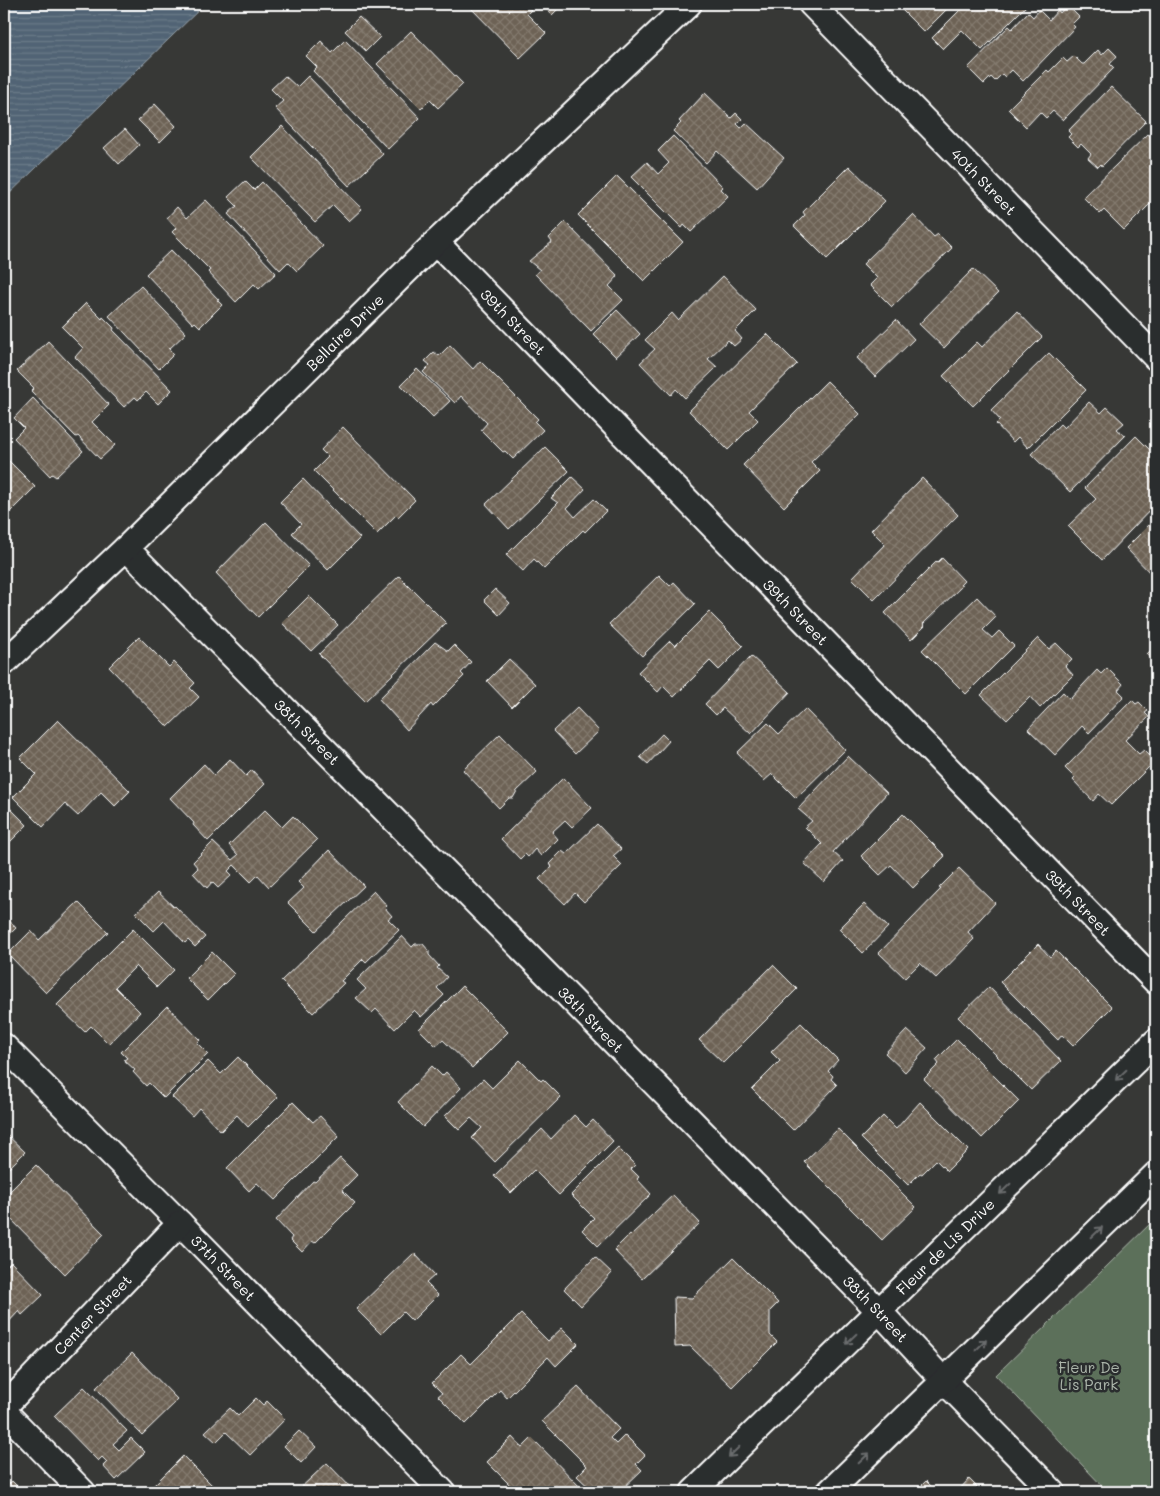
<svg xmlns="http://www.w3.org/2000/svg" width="1160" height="1496" font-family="Mali,sans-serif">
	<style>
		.green { fill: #5b6f5a; stroke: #adb7ac }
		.water { fill: url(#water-rules); stroke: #97a2ac }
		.building { fill: url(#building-cross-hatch); stroke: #fff }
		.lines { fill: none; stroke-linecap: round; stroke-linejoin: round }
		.minor-casing { stroke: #fff; stroke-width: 28 }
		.minor { stroke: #2a2d2e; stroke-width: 24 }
		.oneway { stroke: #6a6c6d }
		.labels { text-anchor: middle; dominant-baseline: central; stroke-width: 5; stroke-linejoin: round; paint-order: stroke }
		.street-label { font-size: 15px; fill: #fff; stroke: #2a2d2e }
		.park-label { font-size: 15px; fill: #adb7ac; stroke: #2a2d2e }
	</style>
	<defs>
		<pattern id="water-rules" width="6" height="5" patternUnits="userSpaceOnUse" patternTransform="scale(1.25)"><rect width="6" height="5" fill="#516474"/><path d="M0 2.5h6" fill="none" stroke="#6b7b89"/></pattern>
		<pattern id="building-cross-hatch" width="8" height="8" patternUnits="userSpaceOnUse" patternTransform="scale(1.25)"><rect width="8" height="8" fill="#6d6254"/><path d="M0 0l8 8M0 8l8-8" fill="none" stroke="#837a6e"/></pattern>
	</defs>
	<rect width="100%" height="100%" fill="#373836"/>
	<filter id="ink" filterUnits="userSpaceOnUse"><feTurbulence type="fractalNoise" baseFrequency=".02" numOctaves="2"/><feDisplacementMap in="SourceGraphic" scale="10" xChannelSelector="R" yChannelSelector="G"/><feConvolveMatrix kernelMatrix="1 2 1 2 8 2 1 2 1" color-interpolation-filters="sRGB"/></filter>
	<g filter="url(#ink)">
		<path class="green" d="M1156,1218v274h-48l-112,-117z"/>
		<path class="water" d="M4,4h201l-201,195z"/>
		<g class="building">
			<path d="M467,4h58l6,6 -4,4 19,19 -26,25z"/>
			<path d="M542,4h21l-11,11z"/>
			<path d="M896,4h56l-28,28z"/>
			<path d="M966,4h62l-46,46 -20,-20 -19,19 -11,-11z"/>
			<path d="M1067,5l12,12 -7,7 3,3 -52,54 -11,-11 -7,7 -3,-3 -7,7 -4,-4 -7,7 -16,-16 41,-42 3,3 16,-17 5,5 6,-7 10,10 9,-10 2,3z"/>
			<path d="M359,17l21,20 -14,14 -21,-20z"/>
			<path d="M411,31l52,53 -25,24 -8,-8 -9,9 -44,-45z"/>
			<path d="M345,40l75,78 -32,31 -75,-78 4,-4 -11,-11 15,-15 11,12z"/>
			<path d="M1109,48l8,8 -7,8 4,4 -51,52 -10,-9 -7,7 -6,-6 -14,15 -18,-18 39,-39 2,2 14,-14 4,4 7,-6 8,8h2l14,-14 4,5z"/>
			<path d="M285,76l12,11 11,-11 75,78 -34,32 -74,-78 8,-7 -12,-12z"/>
			<path d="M1111,87l35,34 -44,45 -1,-2 -3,3 -10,-9 3,-4 -10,-10 -3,3 -10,-10 3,-3 -3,-3z"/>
			<path d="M705,93l26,25 5,-5 6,6 -5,5 4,4 5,-5 38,35 -27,30 -40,-37 -11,12 -33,-32 8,-8 -2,-2z"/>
			<path d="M155,104l21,22 -16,16 -22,-22z"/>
			<path d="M282,126l80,83 -13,12 -16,-16 -18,17 -64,-65z"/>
			<path d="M125,129l14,16 -20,19 -15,-16z"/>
			<path d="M1148,134l8,9v55l-32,32 -20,-20 -4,4 -17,-17z"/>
			<path d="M673,136l50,51 -2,2 7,7 -37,36 -7,-7 -2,3 -51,-51 16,-15 11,12 11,-11 -11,-12z"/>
			<path d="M849,166l36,35 -58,58 -33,-33 11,-11 -2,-3z"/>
			<path d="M617,176l66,66 -39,39 -66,-66z"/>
			<path d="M245,181l9,9 8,-8 61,64 -26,25 -9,-9 -8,8 -52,-56 9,-8 -9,-9z"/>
			<path d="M206,200l70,73 -17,16 -5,-5 -18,18 -28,-30 2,-2 -38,-38 4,-4 -9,-10 10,-11 10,11z"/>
			<path d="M913,215l21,22 4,-3 14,14 -60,59 -22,-22 7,-7 -14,-14z"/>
			<path d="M565,222l53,54 -9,10 14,14 -32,31 -56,-57 5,-4 -11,-9 23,-19 -3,-4z"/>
			<path d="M171,250l48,50h-2l5,5 -22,22 -5,-5 -2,2 -47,-50z"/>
			<path d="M973,269l25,24 -54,55 -25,-24z"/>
			<path d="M723,276l33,34 -21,21 7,8 -8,7 -6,-6 -20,19 9,8 -32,31 -9,-9 -5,6 -31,-32 15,-14 -10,-9 27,-27 6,7z"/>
			<path d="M141,286l45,47 -17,16 5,5 -15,15 -50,-53z"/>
			<path d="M86,303l16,16 1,-2 11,11 -1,2 59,60 -14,14 -12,-12 -8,8 -3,-3 -11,10 -49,-50 8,-9 -21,-21z"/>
			<path d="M617,310l23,24 -24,23 -23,-23z"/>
			<path d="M1017,311l25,26 -69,69 -30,-30 34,-34 5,5z"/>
			<path d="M896,320l18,19 -39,38 -18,-19z"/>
			<path d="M767,334l30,30 -48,47 9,9 -30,30 -39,-39z"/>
			<path d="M48,341l61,64 -17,17 23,23 -15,14 -22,-23 -2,1 -45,-46 3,-3 -17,-17z"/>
			<path d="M450,345l23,24 7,-8 58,58 -3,3 8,8 -30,29 -8,-8 -2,1 -22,-22 6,-7 -26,-27 -6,7 -32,-31 7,-7 -5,-4 9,-9 5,4z"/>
			<path d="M1049,353l37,37 -58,58 -10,-11 -5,5 -17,-18 4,-4 -9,-10z"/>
			<path d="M417,369l33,32 -17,16 -32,-32z"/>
			<path d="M827,381l33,33 -49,48 9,9 -36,36 -41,-42z"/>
			<path d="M33,398l50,53 -27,26 -4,-3 -2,2 -36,-38 10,-10 -10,-10z"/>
			<path d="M1089,402l12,11 6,-6 17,16 -7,6 8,7 -55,56 -39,-38 29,-30 4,4z"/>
			<path d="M343,427l72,73 -17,17 -2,-2 -19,19 -63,-63 14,-14 -7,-7z"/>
			<path d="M1136,436l20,20v48l-54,56 -34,-34 28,-27 -11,-11z"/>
			<path d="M545,447l24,24 -60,58 -23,-25z"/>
			<path d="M4,456l31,31 -28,28 -3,-3z"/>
			<path d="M572,477l13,12 -18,19 8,9 19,-18 12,12 -21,21 -2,-2 -39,39 -10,-10 -11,12 -17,-16 52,-52 -7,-5z"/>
			<path d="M922,478l36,37 -84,85 -22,-22 33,-34 -14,-14z"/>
			<path d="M303,479l57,59 -32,32 -36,-37 9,-9 -21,-22z"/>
			<path d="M1156,518v61l-30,-31z"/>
			<path d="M266,522l43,44 -51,51 -42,-44z"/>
			<path d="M942,558l22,23 -4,4 2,1 -39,38 2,2 -14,14 -26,-27 52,-52 1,1z"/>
			<path d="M659,575l11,11 4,-4 21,22 -53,52 -33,-32z"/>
			<path d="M399,576l47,47 -81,78 -46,-47z"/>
			<path d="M495,589l15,14 -11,12 -15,-15z"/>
			<path d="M309,596l29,29 -27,26 -29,-28z"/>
			<path d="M977,597l19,20 -13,13 9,8 7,-7 15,15 -48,48 -44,-44z"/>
			<path d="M709,612l34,34 -24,24 -9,-9 -36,36 -11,-11 -5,6 -20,-20 32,-31 5,5z"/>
			<path d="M139,637l30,30 5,-5 21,21 -5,5 9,9 -31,30 -59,-60z"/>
			<path d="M1038,638l11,11 7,-6 16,16 -7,7 8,9 -33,33 -10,-11 -23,23 -26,-25z"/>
			<path d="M435,642l13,9 6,-6 17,17 -10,11 3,3 -31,31 -2,-3 -24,26 -28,-31z"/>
			<path d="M1153,648l3,3v17l-5,-5 3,-3 -7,-6z"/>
			<path d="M751,656l39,36 -39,42 -28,-26 -7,7 -11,-11z"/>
			<path d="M509,659l26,25 -23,23 -25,-26z"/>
			<path d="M1107,668l16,16 -5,6 6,6 -35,37 -7,-7 -27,29 -27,-26 35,-37 7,7 27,-29 4,4z"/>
			<path d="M1132,700l4,4 3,-2 9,9 -3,2 4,4 -24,23 14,14 5,-4 11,11 -44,44 -12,-11 -6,7 -20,-21 2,-2 -10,-10z"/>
			<path d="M577,708l22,23 -24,23 -22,-23z"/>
			<path d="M805,709l40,41 -49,48 -24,-24 -8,7 -27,-28 31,-30 11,11z"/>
			<path d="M58,720l72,71 -15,15 -14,-14 -23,24 -13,-12 -22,23 -30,-30 23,-23 -16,-16z"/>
			<path d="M500,734l37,38 -20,19 -4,7h-4l-10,10 -36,-38z"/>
			<path d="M662,734l7,7 -21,23 -8,-7z"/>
			<path d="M848,756l39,37 -54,59 10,9 -19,21 -20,-19 18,-19 -17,-17 7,-6 -14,-12z"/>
			<path d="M230,759l16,17 6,-6 13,14 -57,57 -15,-16 1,-2 -24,-25 34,-34 10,11z"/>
			<path d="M563,778l29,30 -20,19 -7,-7 -13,12 6,7 -17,17 -6,-7 -7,8 -3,-3 -5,5 -19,-20z"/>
			<path d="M4,802l23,23 -23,23z"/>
			<path d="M265,810l17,17 11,-11 24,24 -48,47 -11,-12 -7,7 -17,-17 -6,6 4,4 -14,13 -6,-6 -5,6 -14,-15 5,-5 -5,-6 20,-20 19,18 6,-5 -9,-10z"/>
			<path d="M903,814l42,42 -32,32 -22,-23 -11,10 -19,-19z"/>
			<path d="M597,824l24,25 -8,7 9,9 -38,37 -9,-9 -10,11 -26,-25 13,-13 -3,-2 13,-13 4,3z"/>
			<path d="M329,850l35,36 -48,45 -28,-28 16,-15 -6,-6z"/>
			<path d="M959,868l36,35 -27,29 6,7 -38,39 -16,-15 -15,15 -26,-25 62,-64 -2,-1z"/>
			<path d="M374,891l13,15 -2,2 7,8 -4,3 11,11 -33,32 -3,-3 -22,22 3,2 -31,30 -32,-32z"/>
			<path d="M158,892l16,15 1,-1 30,31 -10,10 -7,-7 -3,3 -21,-22 -10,10 -18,-18z"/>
			<path d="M78,902l30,30 -62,61 -38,-39 23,-23 8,9z"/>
			<path d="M864,904l24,23 -25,26 -24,-24z"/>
			<path d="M4,915l12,13 -12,12z"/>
			<path d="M133,929l41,41 -17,17 -21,-21 -21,21 25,25 -31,32 -18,-18 -6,6 -28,-27z"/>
			<path d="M402,936l10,11 3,-3h8l6,7v4l10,11 -2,2 10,9 -10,11 7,7 -23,22 -7,-7 -19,19 -19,-20 -4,4 -16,-15 10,-9 -9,-9z"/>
			<path d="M1038,944l12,13 6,-6 56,56 -39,39 -11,-11 -4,5 -58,-58z"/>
			<path d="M212,952l22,22 -26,26 -22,-22z"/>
			<path d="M773,965l24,24 -74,74 -24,-23z"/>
			<path d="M462,986l46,46 -36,36 -29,-28 -7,6 -17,-17z"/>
			<path d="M989,987l72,74 -30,29 -73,-73z"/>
			<path d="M167,1006l33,34 -3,3 11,11 -44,44 -15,-15 -3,3 -13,-14 2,-2 -11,-10 3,-2 -6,-6z"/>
			<path d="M801,1023l37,37 -10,11 5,5 -2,3 6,6 -44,45 -41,-41 28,-28 -9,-9z"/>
			<path d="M907,1030l20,18 -22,24 -20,-19z"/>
			<path d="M957,1039l62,62 -37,37 -58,-59 15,-15 -3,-4z"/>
			<path d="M238,1057l40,40 -30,30 -11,-12 -16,16 -22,-23 -7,8 -20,-19 36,-36 13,13z"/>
			<path d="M520,1060l21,21 2,-2 18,18 -66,65 -23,-24 10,-10 -11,-10 -12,12 -14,-14 38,-37 9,9z"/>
			<path d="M432,1066l10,10 4,-4 15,16 -38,39 -25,-25z"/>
			<path d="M293,1102l20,20 7,-6 19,20 -64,64 -18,-17 -8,8 -22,-23z"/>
			<path d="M920,1102l48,48 -21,21 -11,-11 -14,14 -2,-1 -12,12 -47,-47 22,-22 13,13z"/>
			<path d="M574,1115l12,12 7,-7 20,21 -54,54 -25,-25 -23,23 -17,-17 48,-47 9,10z"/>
			<path d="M838,1129l78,78 -34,33 -78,-78z"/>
			<path d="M4,1132l21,20 -21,21z"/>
			<path d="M618,1148l17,17 -4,4 8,8 -2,2 14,15 -53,52 -16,-16 12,-12 -23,-23z"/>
			<path d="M340,1158l17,17 -15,15 13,13 -40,40 -3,-2 -10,11 -12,-12 2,-3 -16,-17 37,-39 2,1z"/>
			<path d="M36,1165l68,69 -39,40 -61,-62v-15z"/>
			<path d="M673,1195l27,28 -58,56 -28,-29 16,-16 1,1z"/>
			<path d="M414,1253l21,22 -9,8 12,12 -26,26 -9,-9 -22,22 -25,-25z"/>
			<path d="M595,1257l17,16 -31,33 -17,-17z"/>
			<path d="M733,1258l45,45 -8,8v24l7,7 -45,45 -42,-41 -15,1 -1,-50 18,1z"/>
			<path d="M11,1262l32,33 -21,20 -3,-4 -15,16v-58z"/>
			<path d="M521,1314l27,27 14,-13 16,16 -22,22 -8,-9 -41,41 -7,-8 -34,34 -28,-28 4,-3 -10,-10 29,-29 10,10z"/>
			<path d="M132,1353l46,47 -36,35 -46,-47z"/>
			<path d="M84,1387l43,44 -14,13 6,6 12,-12 14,14 -29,28 -13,-14 4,-4 -5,-5 -4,4 -44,-45z"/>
			<path d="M578,1387l41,42 -9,9 6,6 9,-9 20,20 -9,9 6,6 -23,22h-7l-2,-3 -3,3h-13l-17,-16 10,-10 -45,-45z"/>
			<path d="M256,1398l7,7 4,-4 18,18 -35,36 -24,-23 -10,10 -11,-10 25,-24 8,8z"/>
			<path d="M299,1431l17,16 -15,16 -17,-17z"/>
			<path d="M512,1437l10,11 10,-10 53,54h-68l-30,-30z"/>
			<path d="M183,1456l36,36h-61l-6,-5z"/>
			<path d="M327,1463l28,29h-59z"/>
			<path d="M969,1479l13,13h-25z"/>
			<path d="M12,1481l11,11h-19v-3z"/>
			<path d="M926,1481l11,11h-22z"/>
		</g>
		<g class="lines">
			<defs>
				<g id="minor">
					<path id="s1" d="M811,4l345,354"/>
					<path id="s2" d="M436,242l720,740"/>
					<path id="s3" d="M126,548l753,763 65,70 109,111"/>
					<path id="s4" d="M4,663l122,-115 310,-306 253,-238"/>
					<path id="s5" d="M4,1046l176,177 263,269"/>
					<path id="s6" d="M4,1407l176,-184"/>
					<path d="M4,1411l79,81"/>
					<path id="s7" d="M693,1492l463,-451"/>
					<path d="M829,1492l327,-318"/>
				</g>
			</defs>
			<use href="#minor" class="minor-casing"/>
			<use href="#minor" class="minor"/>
		</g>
		<defs><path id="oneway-shaft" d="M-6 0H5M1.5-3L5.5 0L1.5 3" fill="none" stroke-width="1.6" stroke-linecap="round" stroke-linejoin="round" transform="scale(1.25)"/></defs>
		<g class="oneway">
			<use href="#oneway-shaft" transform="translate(1121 1075) rotate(136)"/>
			<use href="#oneway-shaft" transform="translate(1005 1189) rotate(136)"/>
			<use href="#oneway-shaft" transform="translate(1097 1232) rotate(-44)"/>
			<use href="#oneway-shaft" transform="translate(851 1339) rotate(136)"/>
			<use href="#oneway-shaft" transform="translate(981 1345) rotate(-44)"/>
			<use href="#oneway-shaft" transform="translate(734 1452) rotate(136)"/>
			<use href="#oneway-shaft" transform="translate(864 1458) rotate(-44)"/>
		</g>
	</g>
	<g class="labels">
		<g class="street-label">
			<text stroke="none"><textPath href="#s1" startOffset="248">40th Street</textPath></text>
			<text stroke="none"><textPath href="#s2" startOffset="111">39th Street</textPath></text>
			<text stroke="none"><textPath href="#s4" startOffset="475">Bellaire Drive</textPath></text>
			<text stroke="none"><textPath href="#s2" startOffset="516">39th Street</textPath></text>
			<text stroke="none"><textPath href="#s3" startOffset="258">38th Street</textPath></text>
			<text stroke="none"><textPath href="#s2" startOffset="921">39th Street</textPath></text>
			<text stroke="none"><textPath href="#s3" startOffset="662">38th Street</textPath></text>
			<text stroke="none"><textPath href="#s7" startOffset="352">Fleur de Lis Drive</textPath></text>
			<text stroke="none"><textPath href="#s5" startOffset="312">37th Street</textPath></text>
			<text stroke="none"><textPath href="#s3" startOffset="1068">38th Street</textPath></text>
			<text stroke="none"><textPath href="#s6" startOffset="128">Center Street</textPath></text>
		</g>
		<g class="park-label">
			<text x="1089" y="1367">Fleur De<tspan x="1089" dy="17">Lis Park</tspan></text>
		</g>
	</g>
	<rect width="1160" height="1496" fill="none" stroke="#2a2d2e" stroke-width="20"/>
	<rect x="10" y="10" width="1140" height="1476" fill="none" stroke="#fff" stroke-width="2" filter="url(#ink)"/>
</svg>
